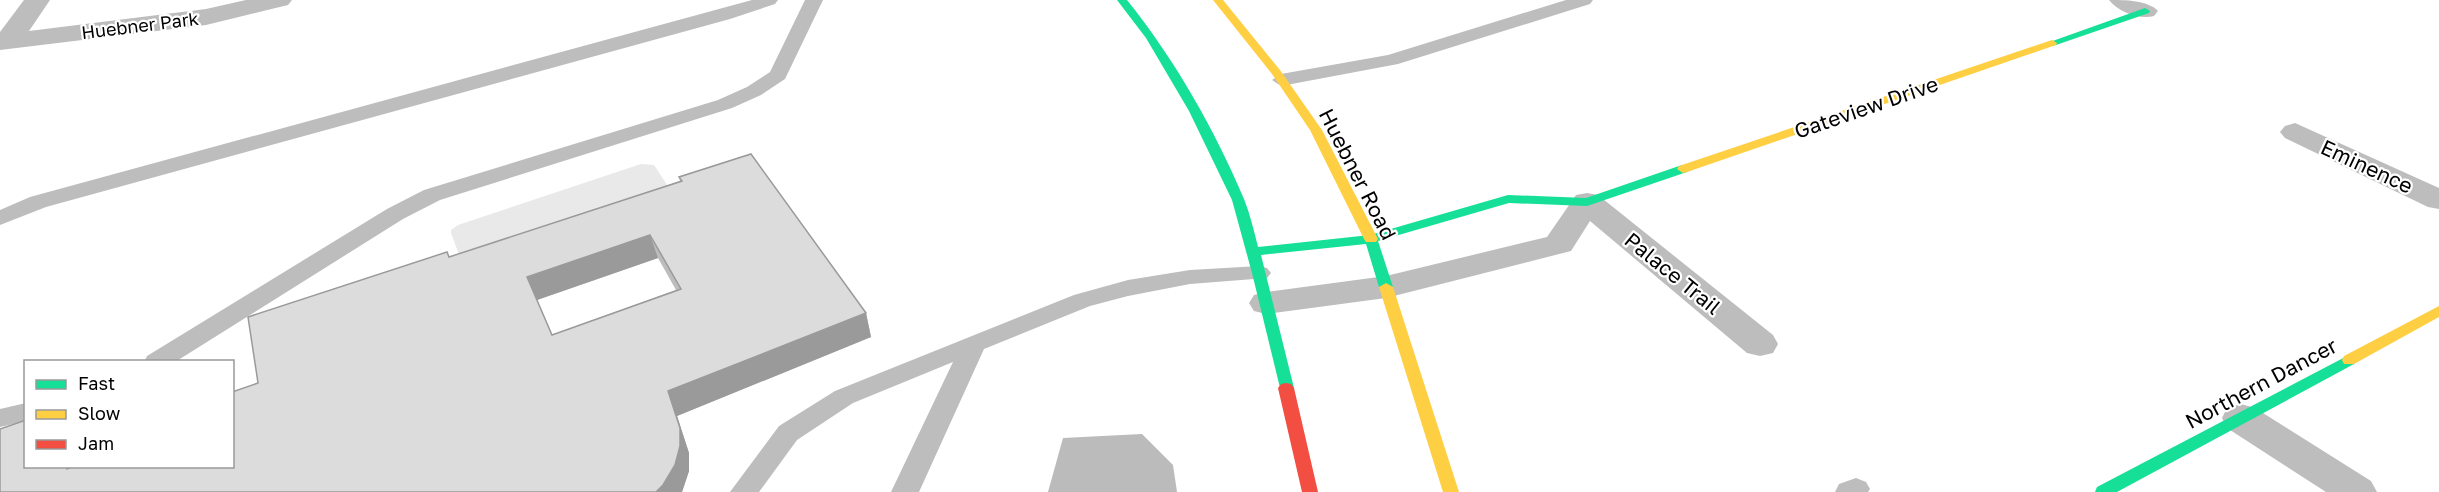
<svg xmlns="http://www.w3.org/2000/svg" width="2439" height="492" font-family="'Golos Text',sans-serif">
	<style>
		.green { fill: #e9e9e9 }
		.water { fill: #bbb }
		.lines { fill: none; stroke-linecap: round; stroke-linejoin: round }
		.lane { fill: #bdbdbd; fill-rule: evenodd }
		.street { fill: #bdbdbd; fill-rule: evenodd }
		.fast { fill: #16e098; fill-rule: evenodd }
		.slow { fill: #ffcf43; fill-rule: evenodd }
		.jam { fill: #f24e42; fill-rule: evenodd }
		.wall { fill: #bdbdbd; fill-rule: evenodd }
		.shaded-wall { fill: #9a9a9a }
		.building { fill: #dcdcdc; stroke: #9a9a9a; stroke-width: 1.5; fill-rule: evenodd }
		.labels { text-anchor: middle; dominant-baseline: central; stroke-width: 4.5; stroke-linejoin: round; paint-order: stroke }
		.far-street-label { font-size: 18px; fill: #000; stroke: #fff }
		.street-label { font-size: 21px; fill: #000; stroke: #fff }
	</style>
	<rect width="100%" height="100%" fill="#fff"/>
	<path class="green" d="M641,164l13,1 21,32 -211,71 -13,-35v-3l7,-5z"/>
	<path class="water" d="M1142,434l31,31 4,27h-129l15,-54z"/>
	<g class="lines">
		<g class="lane">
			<path d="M752,0h26l-3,4 -45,15 -684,188 -46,18v-15l30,-13z"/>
			<path d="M805,0h18l-38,79 -24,16 -29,13 -292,92 -37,19 -228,143h-31l3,-6 240,-147 37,-19 294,-90 29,-13 23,-15z"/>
			<path d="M1566,0h27l-3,4 -192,60 -117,22 -9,-6 9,-6 107,-19z"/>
			<path d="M1259,266l8,2 4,5 -4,5 -77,6 -62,12 -38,10 -106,43 -65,143h-28l62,-130 -100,41 -56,37 -38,52h-29l49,-66 56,-35 239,-96 54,-15 62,-10z"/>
			<path d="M26,403v18l-26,6v-18z"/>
			<path d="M1856,478l10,4 4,7 -2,3h-33l4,-8z"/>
		</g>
		<g class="street">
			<path d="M24,0h26l-21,31 177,-22 40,-9h46l-4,5 -82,20 -206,25v-18z"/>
			<path d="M2109,0c17,0 38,0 49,11l-4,5c-14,4 -36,-4 -45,-16z"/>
			<path d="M2295,123l144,65v21l-11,-2 -143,-69 -5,-6 5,-6z"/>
			<path d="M1587,193l11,2 175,140 5,9 -5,9 -13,3 -13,-3 -157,-132 -19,30 -185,47 -120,16 -12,-3 -5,-8 5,-8 12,-3 120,-16 161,-39 29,-42z"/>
			<path d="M2241,404l14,4 116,73 6,11h-51l-99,-64 -5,-10 5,-10z"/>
		</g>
		<g class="fast">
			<path d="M1117,0h10c48,60 87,128 117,199 6,15 10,32 14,48l112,-12 138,-40 78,3 93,-32 4,-1 6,4 -2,3 -100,34 -78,-3 -131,38 15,46 -7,4 -7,-4 -13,-43 -105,11 33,133 -3,4h-10l-29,-119 -20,-73 -43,-89 -43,-73z"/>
			<path d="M2145,8l5,3 -1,2 -93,32 -4,1 -5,-3z"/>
			<path d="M2349,355l5,1 2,4 -2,4 -237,128h-22l2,-5z"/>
		</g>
		<g class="slow">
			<path d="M1213,0h10l57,70 42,60 56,109 -2,3h-10l-2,-3 -54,-109 -38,-56z"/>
			<path d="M2052,40l5,3 -1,2 -369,127 -4,1 -6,-4 2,-3z"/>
			<path d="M1386,283l7,4 66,205h-16l-64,-205z"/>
			<path d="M2439,306v11l-85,47h-10l-2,-4 2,-4z"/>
		</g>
		<path class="jam" d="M1286,383l5,1 3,4 24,104h-16l-24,-104 3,-4z"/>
	</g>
	<path class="wall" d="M679,177l187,136 5,24 -194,79 12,37v18l-7,21h-682l26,-26h206l218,-209 230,-76zM658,258l18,32 -124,45 -15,-35z"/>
	<g class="shaded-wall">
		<path d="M650,235l8,23 -121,42 -10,-23z"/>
		<path d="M866,313l5,24 -194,79 12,37v18l-7,21h-26l12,-101z"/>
	</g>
	<path class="building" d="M751,154l115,159 -198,78 12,37v18l-5,19 -12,20 -7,7h-656v-63l26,-9v46h41v3l8,-3h157v-74l26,-9 -10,-66 199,-65 2,5 233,-76 -3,-4zM650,235l31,54 -129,46 -25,-58z"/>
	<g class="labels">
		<g class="far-street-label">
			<text transform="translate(140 25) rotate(-7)">Huebner Park</text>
		</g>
		<g class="street-label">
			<text transform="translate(1866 107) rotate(-19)">Gateview Drive</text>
			<text transform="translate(2367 166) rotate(25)">Eminence</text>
			<text transform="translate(1358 174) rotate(63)">Huebner Road</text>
			<text transform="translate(1673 273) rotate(39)">Palace Trail</text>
			<text transform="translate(2261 383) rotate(-28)">Northern Dancer</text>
		</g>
	</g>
	<rect x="24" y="360" width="210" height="108" fill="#ffffff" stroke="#999999" stroke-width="1.5"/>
	<rect x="36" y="380" width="30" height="9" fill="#16e098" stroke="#999999" stroke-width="1.5"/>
	<text x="78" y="390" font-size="18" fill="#000000">Fast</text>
	<rect x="36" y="410" width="30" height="9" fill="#ffcf43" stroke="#999999" stroke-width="1.5"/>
	<text x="78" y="420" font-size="18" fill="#000000">Slow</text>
	<rect x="36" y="440" width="30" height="9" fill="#f24e42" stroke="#999999" stroke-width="1.5"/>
	<text x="78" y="450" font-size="18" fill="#000000">Jam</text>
</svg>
